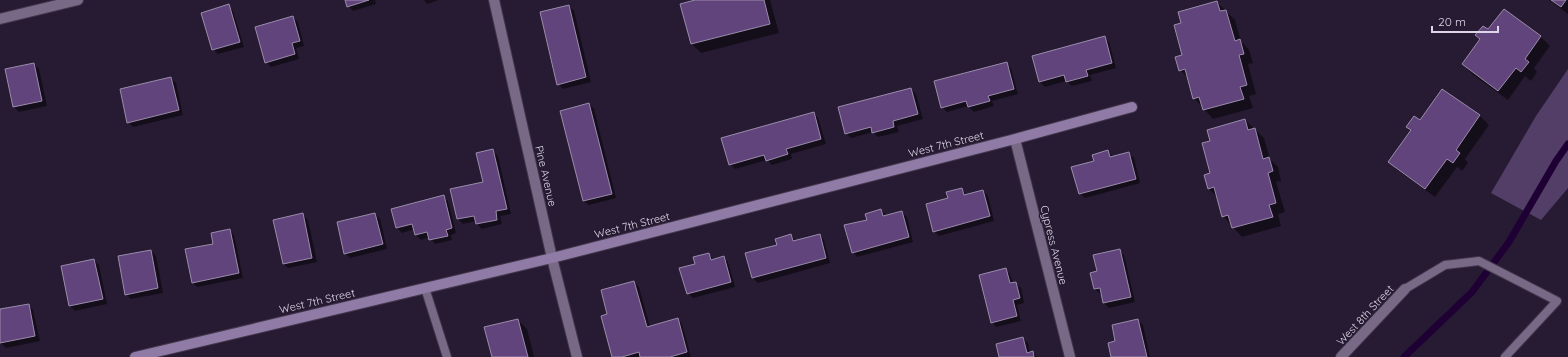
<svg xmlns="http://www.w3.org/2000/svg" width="1568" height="357" font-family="Quicksand,sans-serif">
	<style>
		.green { fill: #533e68 }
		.shadow { fill: #0007 }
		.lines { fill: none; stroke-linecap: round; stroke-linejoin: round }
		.stream { stroke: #1f0034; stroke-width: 7 }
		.building { fill: #62447d; stroke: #9a8caa }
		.lane-casing { stroke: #41374b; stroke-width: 10 }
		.street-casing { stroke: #41374b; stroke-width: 12 }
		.secondary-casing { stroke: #41374b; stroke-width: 12 }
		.lane { stroke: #786a87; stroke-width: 8 }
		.street { stroke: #786a87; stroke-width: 10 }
		.secondary { stroke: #907aa6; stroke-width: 10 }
		.labels { text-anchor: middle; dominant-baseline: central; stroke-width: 3.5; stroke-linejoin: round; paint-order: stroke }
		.street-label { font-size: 11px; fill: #ddd6e6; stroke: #271b33 }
	</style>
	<rect width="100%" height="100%" fill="#271b33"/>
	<path class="green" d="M1568,69v119l-27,32 -50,-27 45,-77z"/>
	<g class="shadow">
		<path d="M346,0h29l1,4 -23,7 -5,-5z"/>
		<path d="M424,0h15l-12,4z"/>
		<path d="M699,0h71l9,33 -78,20 -9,-9 -10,-40z"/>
		<path d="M1549,0h19v14z"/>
		<path d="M1217,2l18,18 6,21 8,9 4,13 -5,1 8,30 -7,2 4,12 -40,11 -19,-21 -5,-19 -9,-9 3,-14v-32z"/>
		<path d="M228,6l5,5 11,36 -26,7 -5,-5z"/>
		<path d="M569,6l5,5 17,71 -28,7 -5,-5z"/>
		<path d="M1504,10l37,27 9,9 -16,22 3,4 -6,9 -6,-5 -17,24 -36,-26 -9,-10z"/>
		<path d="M293,17l5,5 6,24 -8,2 3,11 -28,8 -5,-5z"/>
		<path d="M1104,37l5,5 7,26 -26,7 2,6 -20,5 -6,-5 -21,6 -5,-5z"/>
		<path d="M1006,63l5,5 7,26 -26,7 2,5 -20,6 -6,-6 -21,6 -5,-5z"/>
		<path d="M34,64l5,5 8,37 -28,6 -5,-5z"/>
		<path d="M171,78l5,5 7,32 -50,12 -5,-5z"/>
		<path d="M911,89l5,5 7,25 -26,7 2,6 -21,5 -5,-5 -22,6 -5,-5z"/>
		<path d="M1442,90l38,26 9,9 -24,34 3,4 -6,8 -5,-4 -22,30 -36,-26 -9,-9z"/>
		<path d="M589,104l5,5 22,89 -27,7 -5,-4z"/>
		<path d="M814,113l4,5 8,26 -35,10 1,5 -20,6 -5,-5 -32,9 -5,-5z"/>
		<path d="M1245,120l19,18 6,21 8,8 3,14 -5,1 9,30 -7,2 3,12 -39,11 -19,-21 -5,-18 -10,-10 4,-14 -1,-33z"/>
		<path d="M493,151l5,5 13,58 -11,2 2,8 -20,5 -5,-5 -1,-3 -13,3 -5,-5 -7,-29 33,-7z"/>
		<path d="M1108,152l5,4 16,-2 5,4 6,25 -55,15 -5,-5 15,-32z"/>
		<path d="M962,189l5,6 16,-4 5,5 6,25 -55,15 -5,-5z"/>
		<path d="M443,196l5,5 8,32 -5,2 1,5 -17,4 -5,-7 -9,3 -5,-5 -2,-6 -12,4 -5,-5 -5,-19z"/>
		<path d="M881,210l5,5 16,-3 5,5 6,25 -56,15 -4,-5 15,-32z"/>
		<path d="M375,214l5,5 7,30 -37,9 -5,-5z"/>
		<path d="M303,215l5,5 9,42 -29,6 -5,-4z"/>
		<path d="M230,230l4,5 9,43 -46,9 -5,-5 23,-37z"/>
		<path d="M819,235l5,5 6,23 -72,20 -5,-5 -6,-24 31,-8 13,-10 5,4z"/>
		<path d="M1119,250l5,5 11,47 -26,6 -5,-5 -2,-10 -2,1 -5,-5 3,-17z"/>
		<path d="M151,251l5,5 7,37 -32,6 -5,-5z"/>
		<path d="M709,254l5,6 9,-3 5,5 7,25 -42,11 -5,-5 8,-29z"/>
		<path d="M94,260l5,5 8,39 -32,7 -5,-5 -8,-39z"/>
		<path d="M1005,269l5,5 3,10 3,-1 5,5 3,15 -7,2 4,16 -25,6 -4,-5z"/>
		<path d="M634,282l5,5 11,40 28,-8 4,5 9,33h-78l-4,-42z"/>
		<path d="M28,305l5,5 7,31 -34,7 -5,-5 -1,-7v-26z"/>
		<path d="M518,320l9,9 7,28h-41z"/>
		<path d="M1138,320l5,5 7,32h-38l5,-15z"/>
		<path d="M1023,338l5,5 2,10 3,-1 4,5h-37z"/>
	</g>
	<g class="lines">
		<path class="stream" d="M1404,357l68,-65 37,-50 47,-81 12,-17"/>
	</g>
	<g class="building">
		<path d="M345,0h24l-22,7z"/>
		<path d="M695,0h69l6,24 -79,20 -11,-40z"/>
		<path d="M1551,0h15l-5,7z"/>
		<path d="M1217,1l3,10 6,-1 9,31 5,-2 4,15 -5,1 8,30 -7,2 4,12 -41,11 -4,-13 -6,2 -8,-30 -6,2 -4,-14 7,-2 -8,-30 7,-2 -3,-11z"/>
		<path d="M229,4l11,38 -28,8 -11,-37z"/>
		<path d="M569,5l17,72 -29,8 -17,-73z"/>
		<path d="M1504,9l37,27 -16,23 4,3 -8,10 -5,-4 -18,23 -36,-27 18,-25 -5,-4 8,-9 5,3z"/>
		<path d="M293,16l7,25 -8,2 3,11 -30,9 -10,-36z"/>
		<path d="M1105,36l7,27 -26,7 2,6 -22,6 -2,-7 -25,7 -7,-26z"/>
		<path d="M1007,62l7,27 -26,7 2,5 -22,6 -2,-6 -25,7 -7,-27z"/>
		<path d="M34,63l8,38 -29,6 -8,-38z"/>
		<path d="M171,77l8,33 -52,13 -7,-34z"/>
		<path d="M911,88l7,26 -25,7 1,6 -22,6 -1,-6 -26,7 -7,-27z"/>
		<path d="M1442,89l38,26 -24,35 4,3 -7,10 -6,-4 -22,30 -37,-27 23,-32 -5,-3 8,-11 6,4z"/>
		<path d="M589,103l23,91 -29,7 -23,-90z"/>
		<path d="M814,112l7,27 -35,10 2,5 -22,7 -2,-6 -35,10 -8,-27z"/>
		<path d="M1245,119l3,11 7,-2 8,31 6,-2 4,14 -5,2 8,30 -7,2 4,12 -41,11 -4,-13 -6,2 -8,-30 -6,2 -4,-14 6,-2 -8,-30 8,-2 -3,-11z"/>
		<path d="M493,149l14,60 -11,2 1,9 -21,4 -2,-8 -17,3 -7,-30 33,-7 -7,-29z"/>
		<path d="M1108,150l2,7 19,-5 7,27 -57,15 -8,-27 23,-6 -2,-6z"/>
		<path d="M962,188l2,7 19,-5 7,26 -57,16 -7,-28 22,-6 -2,-6z"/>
		<path d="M444,195l8,33 -6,2 2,6 -19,4 -2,-8 -12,3 -3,-11 -16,4 -5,-19z"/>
		<path d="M881,209l2,7 19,-5 7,26 -57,16 -8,-28 23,-5 -2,-6z"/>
		<path d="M303,213l9,45 -29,6 -10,-44z"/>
		<path d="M375,213l8,31 -39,10 -7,-32z"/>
		<path d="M230,229l9,44 -47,10 -7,-34 28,-5 -2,-11z"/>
		<path d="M791,234l2,7 27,-7 6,24 -74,20 -7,-25 32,-8 -2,-6z"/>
		<path d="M1120,249l11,48 -28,6 -3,-15 -6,1 -4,-16 7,-2 -4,-16z"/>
		<path d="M151,250l7,38 -33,7 -7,-39z"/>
		<path d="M709,253l2,7 13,-4 7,26 -44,12 -8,-26 16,-4 -2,-7z"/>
		<path d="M94,259l9,40 -34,7 -8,-40z"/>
		<path d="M1006,268l4,15 6,-1 4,16 -7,2 4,16 -26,7 -12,-48z"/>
		<path d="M634,281l13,46 31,-9 9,34 -17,5h-30l-1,-5 -17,5h-10l-11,-41 6,-2 -6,-24z"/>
		<path d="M29,304l6,32 -35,7v-34z"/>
		<path d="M518,319l10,38h-36l-8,-30z"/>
		<path d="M1138,319l9,38h-36l-3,-14 7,-2 -3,-16z"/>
		<path d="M1023,337l4,16 6,-2 1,6h-35l-3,-13z"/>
	</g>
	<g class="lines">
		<defs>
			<g id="lane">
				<path d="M425,288l22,69"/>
				<path d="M1405,289l40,-24 34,-4 78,40 -52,56"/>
			</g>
			<g id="street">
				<path d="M494,0l58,258 25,99"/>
				<path d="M0,19l78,-19"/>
				<path d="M1015,139l55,218"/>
				<path d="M1341,357l64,-68"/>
			</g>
			<path id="secondary" d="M135,357l417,-99 463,-119 117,-32"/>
		</defs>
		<use href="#lane" class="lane-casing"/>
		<use href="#street" class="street-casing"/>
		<use href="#secondary" class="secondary-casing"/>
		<use href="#lane" class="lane"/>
		<use href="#street" class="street"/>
		<use href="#secondary" class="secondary"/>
	</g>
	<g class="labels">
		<g class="street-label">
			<text transform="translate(946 144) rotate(-14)">West 7th Street</text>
			<text transform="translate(546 176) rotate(77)">Pine Avenue</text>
			<text transform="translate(632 225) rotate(-14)">West 7th Street</text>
			<text transform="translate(1054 245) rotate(76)">Cypress Avenue</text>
			<text transform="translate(317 301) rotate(-13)">West 7th Street</text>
			<text transform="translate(1365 315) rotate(-47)">West 8th Street</text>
		</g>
	</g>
	<path d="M1432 26v6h66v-6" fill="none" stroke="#ddd6e6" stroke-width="2"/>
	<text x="1438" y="26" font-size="12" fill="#ddd6e6" stroke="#271b33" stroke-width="3" paint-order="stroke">20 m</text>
</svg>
